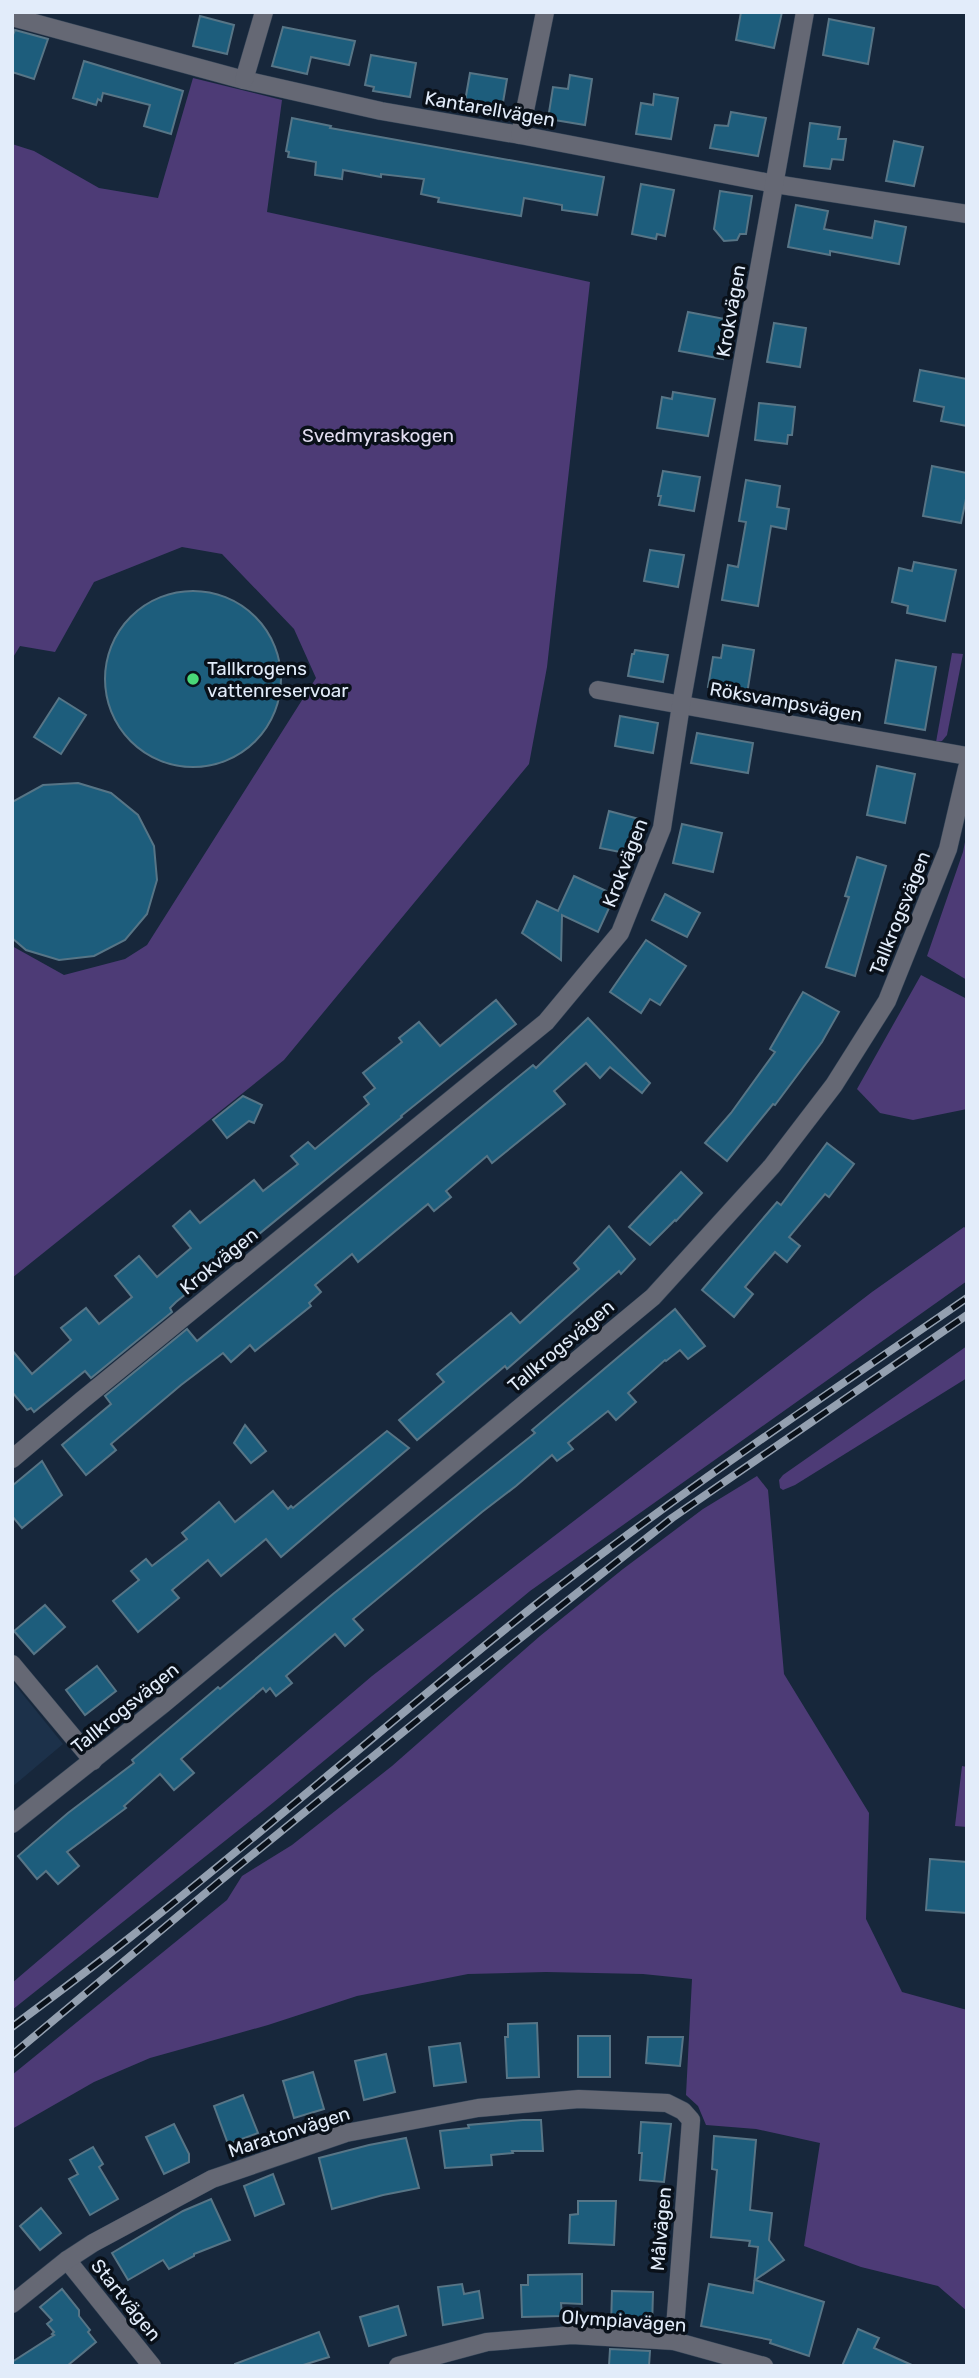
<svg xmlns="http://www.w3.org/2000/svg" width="979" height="2378" font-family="Rubik,sans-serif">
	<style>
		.built { fill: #1c314a }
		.green { fill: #4d3b76 }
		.building { fill: #1d5d7c; stroke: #577586; stroke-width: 2 }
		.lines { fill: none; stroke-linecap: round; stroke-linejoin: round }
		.minor-casing { stroke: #334356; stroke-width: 19 }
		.minor { stroke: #656874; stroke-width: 18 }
		.rail-casing { stroke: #94a0b0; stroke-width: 8 }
		.rail { stroke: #091019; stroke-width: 5; stroke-dasharray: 16; stroke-linecap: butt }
		.poi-dot { fill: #49d778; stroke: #091019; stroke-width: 2.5 }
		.labels { text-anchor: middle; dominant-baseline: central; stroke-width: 7; stroke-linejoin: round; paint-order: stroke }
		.street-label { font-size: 19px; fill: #e2ecfa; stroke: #091019 }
		.park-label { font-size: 19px; fill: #e2def1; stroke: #091019 }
		.poi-label { font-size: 19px; fill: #e2ecfa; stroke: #091019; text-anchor: start }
	</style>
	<rect width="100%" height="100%" fill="#17273b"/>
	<path class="built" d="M12,1681l51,63 -51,43z"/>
	<g class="green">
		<path d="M193,78l89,22 -15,112 323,70 -43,385 -18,97 -245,296 -272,218v-332l52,29 61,-16 22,-14 169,-267 -22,-49 -72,-75 -40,-7 -88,35 -39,70 -35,-6 -8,13v-515l22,7 65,37 59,10z"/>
		<path d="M952,653l11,1 -16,81 -5,6 -6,1z"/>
		<path d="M967,832v148l-40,-24 36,-104z"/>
		<path d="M921,975l46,24v110l-54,11 -33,-7 -23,-24z"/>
		<path d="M964,1227l3,2v52l-437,310 -256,211 -262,208v-27l360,-307 500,-384z"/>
		<path d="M967,1346v32l-172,107 -12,5 -3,-2 -1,-8 4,-5z"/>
		<path d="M757,1476l11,14 16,184 85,139 -3,106 36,73 65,18v301l-29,-25 -77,-19 -57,-21 16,-103 -64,-14 -50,-4 -8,-19 -12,-11 6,-116 -49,-5 -97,-2 -78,2 -111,22 -89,29 -118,33 -56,24 -82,47v-54l215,-175 15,-24 50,-31 100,-79 148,-130 83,-67 80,-60z"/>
		<path d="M962,1766l5,1v60l-12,-1z"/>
	</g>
	<g class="building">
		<path d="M741,12h41l-8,36 -38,-8z"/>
		<path d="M200,16l34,9 -7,29 -34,-8z"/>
		<path d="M829,19l45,9 -6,36 -45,-9z"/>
		<path d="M283,27l72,14 -6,24 -38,-8 -4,17 -35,-8z"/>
		<path d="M15,30l33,9 -14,40 -22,-7v-35z"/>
		<path d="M371,55l45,8 -6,34 -37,-6 1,-4 -9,-2z"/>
		<path d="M84,61l99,30 -12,43 -27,-8 6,-21 -47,-12 -2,8 -3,-2 -2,6 -23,-7z"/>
		<path d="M470,73l37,6 -6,35 -37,-7z"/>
		<path d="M570,75l22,4 -7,46 -37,-6 5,-32 15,2z"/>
		<path d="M654,94l24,4 -7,41 -35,-5 5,-31 12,2z"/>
		<path d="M731,112l35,6 -8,38 -48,-8 5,-23 13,1z"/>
		<path d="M292,118l39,8 -1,2 274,49 -7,38 -35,-5v-5l-38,-7 -3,18 -83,-14 1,-4 -18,-4 3,-15 -43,-5v3l-38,-7 -1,9 -27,-4 1,-13 -28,-5 1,-5 -3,-1z"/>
		<path d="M810,123l30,4 -2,12h8l-3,21 -11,-1 -2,10 -26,-3z"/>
		<path d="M894,141l29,6 -9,39 -28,-5z"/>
		<path d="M641,184l33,6 -9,46 -8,-2 -1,5 -24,-5z"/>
		<path d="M720,191l32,5 -6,38h-6l-3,6 -13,1 -10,-12z"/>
		<path d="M796,205l32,6 -4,18 48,9 3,-17 31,6 -7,37 -69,-13v4l-42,-8z"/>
		<path d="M688,312l42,8 -7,39 -44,-8z"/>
		<path d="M774,323l32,5 -6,39 -33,-5z"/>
		<path d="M920,370l47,9v47l-26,-5 3,-14 -30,-6z"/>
		<path d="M673,392l42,7 -7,37 -51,-8 5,-31 10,2z"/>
		<path d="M759,403l36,4 -3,28h-4l-1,9 -32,-4z"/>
		<path d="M932,466l35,7v21l-6,29 -38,-7z"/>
		<path d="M663,471l37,6 -6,34 -35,-6 2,-9h-3z"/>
		<path d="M746,480l34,6 -3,21 12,2 -3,20 -15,-3 -13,80 -36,-6 6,-35 10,2 8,-45 -7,-1z"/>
		<path d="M650,550l34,5 -6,32 -34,-6z"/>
		<path d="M914,562l42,8 -11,51 -38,-8 1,-7 -16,-4 7,-34 13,3z"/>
		<circle cx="193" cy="679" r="88"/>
		<path d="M723,645l31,5 -7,44 -39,-7 5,-30 8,1z"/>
		<path d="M635,650l33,5 -5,27 -35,-6 4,-22h2z"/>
		<path d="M896,660l40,7 -11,63 -40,-7z"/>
		<path d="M59,698l27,17 -25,39 -27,-17z"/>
		<path d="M620,716l38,7 -5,30 -38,-7z"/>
		<path d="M697,733l56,10 -5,30 -57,-10z"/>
		<path d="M877,766l38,8 -10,49 -38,-8z"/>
		<path d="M78,783l33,10 27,22 16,31 3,34 -10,34 -22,26 -31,16 -35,4 -33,-10 -14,-12v-136l31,-17z"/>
		<path d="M609,811l30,8 -9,35 -30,-6z"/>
		<path d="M682,824l40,9 -9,39 -40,-9z"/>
		<path d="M857,857l29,9 -31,110 -29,-9 23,-70 -4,-1z"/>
		<path d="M574,876l41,19 -17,37 -36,-17 -1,45 -39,-27 15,-32 21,10z"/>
		<path d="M665,894l35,19 -13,24 -35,-17z"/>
		<path d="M646,940l40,26 -26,39 -10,-6 -9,14 -31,-21z"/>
		<path d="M803,992l36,20 -17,30 -47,63 -2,-1 -46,57 -22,-18 26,-30 44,-61 -5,-3z"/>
		<path d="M496,1000l20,24 -115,92 1,1 -226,185 -6,6 2,4 -81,66 -6,-7 -51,41 -3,-4 -4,2 -15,-18v-42l20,24 39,-34 -10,-12 25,-20 13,16 33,-27 -17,-21 24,-20 18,21 34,-29 -18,-22 17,-15 10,12 54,-43 9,11 35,-27 -7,-8 17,-14 7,7 54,-45 -5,-7 11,-9 -12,-15 39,-31 -3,-4 20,-16 21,24z"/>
		<path d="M588,1018l62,65 -8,10 -32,-26 -10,11 -14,-15 -32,28 11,13 -73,59 -5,-7 -41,35 5,6 -17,14 -6,-7 -70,58 -6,-8 -37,31 6,7 -12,11 2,3 -56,45 -5,-6 -19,17 -8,-9 -42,32 -70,59 5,6 -30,25 -24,-30 49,-41 -6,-8 82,-67 10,12 336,-276 3,3z"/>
		<path d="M243,1096l19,9 -8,18 -5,-2 -22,17 -14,-18z"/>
		<path d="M827,1143l27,21 -25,33 -4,-3 -36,43 11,9 -13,16 -12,-10 -30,35 8,7 -19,23 -32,-27 75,-88 4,3z"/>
		<path d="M681,1172l21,21 -26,28 -1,-1 -25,25 -21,-18z"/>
		<path d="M609,1226l26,33 -14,15 -2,-3 -112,98 -2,-3 -88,74 -18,-20 45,-38 -7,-8 74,-61 9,10 59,-54 -5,-6z"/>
		<path d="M675,1309l30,37 -17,13 -8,-9 -14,11 -1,-1 -37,33 8,9 -20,18 -8,-9 -40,32 5,6 -16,12 -5,-6 -36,31 -34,26 -129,107 10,11 -18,16 -10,-12 -49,42 6,7 -16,13 -6,-8 -4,4 -3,-4 -82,71 13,14 -20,17 -14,-16 -36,32 2,2 -59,44 12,14 -21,18 -12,-13 -9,8 -19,-23 50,-43 66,-50 -2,-3 86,-73 2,2 113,-95 202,-161 -3,-3z"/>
		<path d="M245,1425l21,26 -15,12 -17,-20z"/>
		<path d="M387,1431l22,17 -128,109 -15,-18 -45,37 -13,-16 -36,30 7,8 -41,34 -25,-31 26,-21 -8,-9 15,-12 6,7 35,-27 -5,-6 37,-31 16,20 38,-31 15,18 3,-3 2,2z"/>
		<path d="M42,1461l20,34 -40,33 -10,-12v-30z"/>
		<path d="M45,1605l20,22 -31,27 -20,-23z"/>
		<path d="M97,1666l19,25 -31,24 -19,-25z"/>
		<path d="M930,1859l37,3v51l-41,-3z"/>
		<path d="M537,2023l2,54 -32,1 -2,-41h3v-13z"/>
		<rect x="578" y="2036" width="32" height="41"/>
		<path d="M648,2037h35l-3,29 -34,-3z"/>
		<path d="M460,2043l6,39 -32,4 -5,-39z"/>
		<path d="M386,2054l9,38 -31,8 -9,-39z"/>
		<path d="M313,2072l11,37 -30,9 -11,-37z"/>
		<path d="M243,2095l15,38 -30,11 -14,-38z"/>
		<path d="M523,2120h18l2,31h-31l1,2 -22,2 1,10 -47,3 -5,-37 29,-3 -1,-3z"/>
		<path d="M641,2122l30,2 -7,58 -24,-2 2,-27h-3z"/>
		<path d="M174,2124l15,30v8l-25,12 -18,-37z"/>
		<path d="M714,2136l42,4 -6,70 22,3 -3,27 15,20 -29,20 69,22 -15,54 -39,-13 1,-3 -70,-14 8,-42 44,9 5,-46 -9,-1 1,-5 -39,-4 6,-67 -5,-1z"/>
		<path d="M406,2138l13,50 -36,7 -51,14 -13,-51 50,-13z"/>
		<path d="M93,2147l10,17 -4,3 19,32 -28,16 -21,-36 9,-5 -8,-14z"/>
		<path d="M273,2174l11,30 -29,12 -11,-30z"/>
		<path d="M211,2199l19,41 -36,14v2l-25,13 -6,-9 -35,20 -16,-27 71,-42z"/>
		<path d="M578,2201h38l-2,44 -45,-2 1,-28 8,-1z"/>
		<path d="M41,2208l20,25 -21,17 -20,-24z"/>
		<path d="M582,2274v30l-21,-1 1,13 -40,1 -1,-32h7v-10z"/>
		<path d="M462,2284l2,10 15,-3 4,27 -40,7 -5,-38z"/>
		<path d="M62,2289l17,21v6l11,14 -2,2 8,10 -29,24h-55v-4l42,-27 -2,-1 2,-2 -7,-8 5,-4 -12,-13z"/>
		<path d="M612,2291l41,1 -1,36 -41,-2z"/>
		<path d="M398,2306l8,29 -37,11 -9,-29z"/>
		<path d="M858,2329l21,9 -5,10 40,18h-72z"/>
		<path d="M319,2332l10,25 -29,9h-65v-2z"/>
		<path d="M610,2349l40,2 -1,15h-40z"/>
	</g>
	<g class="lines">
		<defs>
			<g id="minor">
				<path d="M12,17l232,63 137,31 139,24 255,49 192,30"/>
				<path d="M244,80l20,-68"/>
				<path d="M520,135l25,-123"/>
				<path d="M598,690l369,66"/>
				<path d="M12,1459l69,-58 465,-379 74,-89 42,-105 19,-123 124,-693"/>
				<path d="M12,1664l81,97"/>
				<path d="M12,1824l150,-119 491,-408 119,-131 62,-81 53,-84 61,-152 19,-81"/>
				<path d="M67,2260l85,106"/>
				<path d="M12,2304l55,-44 26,-17 119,-64 134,-46 132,-25 101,-9 88,4 16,8 8,9 -17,221"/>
				<path d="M398,2366l89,-24 85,-7 102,6 90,25"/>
			</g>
		</defs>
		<use href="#minor" class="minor-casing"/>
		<use href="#minor" class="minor"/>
		<defs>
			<g id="rail">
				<path d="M12,2027c39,-29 78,-58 116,-88 137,-108 269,-224 406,-333 139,-110 287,-207 433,-308"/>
				<path d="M12,2055l208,-174 236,-192 216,-171 295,-203"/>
			</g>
		</defs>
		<use href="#rail" class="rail-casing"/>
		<use href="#rail" class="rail"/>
	</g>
	<circle class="poi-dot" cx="193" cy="679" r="7"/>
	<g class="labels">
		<g class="street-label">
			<text transform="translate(490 109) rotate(10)">Kantarellvägen</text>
			<text transform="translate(731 311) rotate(-80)">Krokvägen</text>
			<text transform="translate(786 702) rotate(10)">Röksvampsvägen</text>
			<text transform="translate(625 863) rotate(-69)">Krokvägen</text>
			<text transform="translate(900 913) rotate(-68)">Tallkrogsvägen</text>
			<text transform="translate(219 1261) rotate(-39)">Krokvägen</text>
			<text transform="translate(561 1346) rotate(-40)">Tallkrogsvägen</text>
			<text transform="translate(125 1708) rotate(-39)">Tallkrogsvägen</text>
			<text transform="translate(289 2132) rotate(-18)">Maratonvägen</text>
			<text transform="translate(661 2229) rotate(-85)">Målvägen</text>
			<text transform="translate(126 2300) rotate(51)">Startvägen</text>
			<text transform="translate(624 2321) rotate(4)">Olympiavägen</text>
		</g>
		<g class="park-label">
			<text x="378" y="435">Svedmyraskogen</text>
		</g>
		<g class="poi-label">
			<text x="207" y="668">Tallkrogens<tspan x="207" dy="22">vattenreservoar</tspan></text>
		</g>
	</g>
	<rect width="979" height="2378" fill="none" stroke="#e2ecfa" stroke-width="28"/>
</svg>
